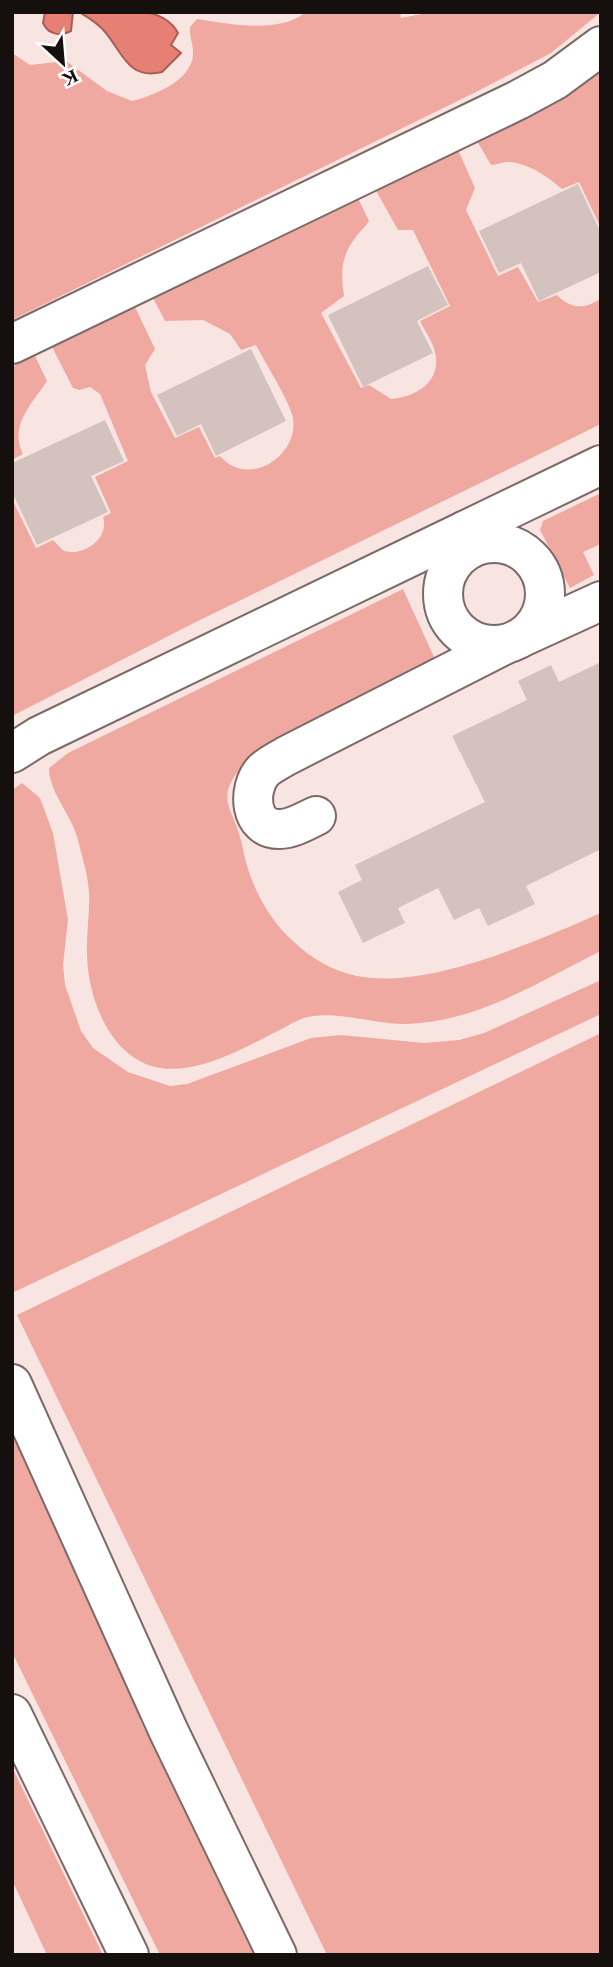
<svg xmlns="http://www.w3.org/2000/svg" width="613" height="1967" font-family="'Times New Roman',serif">
	<style>
		.green { fill: #efa9a0 }
		.water { fill: #e78074; stroke: #a85e55; stroke-width: 2 }
		.building { fill: #d4c2bf }
		.lines { fill: none; stroke-linecap: round; stroke-linejoin: round }
		.minor-casing { stroke: #7b6a68; stroke-width: 42 }
		.minor { stroke: #fff; stroke-width: 38 }
	</style>
	<rect width="100%" height="100%" fill="#f8e5e2"/>
	<g class="green">
		<path d="M306,12h94l1,6 32,-6h168l-50,41 -73,38 -466,229v-267l18,12 36,-4 41,30 25,10c21,-5 59,-20 61,-46 1,-9 -4,-18 -3,-28l7,-8c32,5 83,15 109,-7z"/>
		<path d="M601,71v157l-22,-46 -17,7c-14,-12 -35,-27 -55,-27 -6,0 -9,3 -16,3l-14,-24 91,-45z"/>
		<path d="M458,150l17,38 -9,22 32,66 20,-9 20,35 19,-7c14,14 28,15 44,3v126l-405,198 -182,93 -2,-216 24,49 17,-8 11,11c20,6 46,-13 39,-34l8,-4 -16,-36 33,-16 -28,-67 -10,-7 -11,3 -6,-2 -21,-41 83,-40 20,42 -10,16 6,27 24,46 24,-11 16,31 5,-2c28,33 79,0 73,-38 -3,-16 -29,-57 -37,-73l-15,5 -11,-16 -27,-14 -38,1 -12,-23 205,-100 11,23c-4,7 -10,11 -14,17 -15,20 -14,36 -11,58l-23,17 40,75 8,-3 22,14c25,-2 51,-17 44,-47 -2,-10 -11,-22 -15,-31l30,-15 -37,-76h-15l-23,-41z"/>
		<path d="M35,356l12,25c-15,23 -38,44 -24,73l-11,6v-93z"/>
		<path d="M601,493v51l-18,8 11,23 -24,13 -30,-58 3,-9z"/>
		<path d="M403,589l31,68 -3,8 -182,94c-40,41 -14,46 -6,90 6,33 24,69 50,92 18,17 39,30 64,35 71,14 179,-35 244,-63v38c-63,31 -125,72 -197,73 -28,0 -64,-12 -90,-8 -13,1 -23,8 -34,14 -35,17 -79,44 -120,38 -49,-8 -72,-69 -73,-112 -1,-21 3,-43 2,-64 -1,-17 -7,-35 -11,-52 -6,-25 -29,-47 -29,-72l19,-15z"/>
		<path d="M22,783l18,15 13,35 15,87 -5,45 2,20 16,46 12,17 35,24 42,14 17,-2 124,-46 30,-3 83,8 35,-3 25,-7 117,-53v34l-589,279v-503z"/>
		<path d="M601,1033v922h-274l-310,-640z"/>
		<path d="M12,1430l132,281 -4,9 114,235h-94l-148,-303z"/>
		<path d="M12,1767l91,188h-56l-35,-75z"/>
	</g>
	<g class="water">
		<path d="M45,12h28l-2,19c-11,6 -23,3 -28,-8z"/>
		<path d="M79,12c30,0 82,-11 99,21l-7,12 10,8 -19,19c-33,8 -39,-18 -56,-39 -7,-9 -17,-15 -27,-21z"/>
	</g>
	<g class="building">
		<path d="M578,184l23,49v39l-62,29 -18,-38 -22,10 -20,-42z"/>
		<path d="M428,266l20,39 -31,16 16,32 -70,34 -35,-72z"/>
		<path d="M251,349l35,72 -70,35 -15,-32 -24,12 -20,-41z"/>
		<path d="M105,420l19,41 -33,15 17,36 -71,33 -25,-53v-29z"/>
		<path d="M601,662v187l-75,37 9,18 -47,22 -9,-18 -25,12 -16,-32 -40,20 7,15 -42,20 -25,-51 24,-12 -7,-15 130,-63 -33,-66 75,-36 -9,-19 33,-16 8,17z"/>
	</g>
	<g class="lines">
		<defs>
			<g id="minor">
				<path d="M12,344l506,-244 37,-20 46,-34"/>
				<circle cx="494" cy="594" r="51"/>
				<path d="M471,547l-7,-16 137,-66"/>
				<path d="M520,638l81,-37"/>
				<path d="M12,753l27,-17 425,-205"/>
				<path d="M316,816c-11,5 -24,13 -36,13 -31,1 -33,-40 -17,-58 6,-6 15,-10 23,-15l220,-112"/>
				<path d="M12,1384l157,348 108,223"/>
				<path d="M12,1714l117,241"/>
			</g>
		</defs>
		<use href="#minor" class="minor-casing"/>
		<use href="#minor" class="minor"/>
	</g>
	<rect width="613" height="1967" fill="none" stroke="#150f0e" stroke-width="28"/>
	<g transform="translate(63 63) rotate(154)" stroke="#ffffff" stroke-width="5" paint-order="stroke">
	<path d="M0-5L12 26L0 18L-12 26Z" fill="#150f0e"/>
	<text y="-10" font-size="19" font-weight="bold" text-anchor="middle" fill="#150f0e">K</text>
	</g>
</svg>
